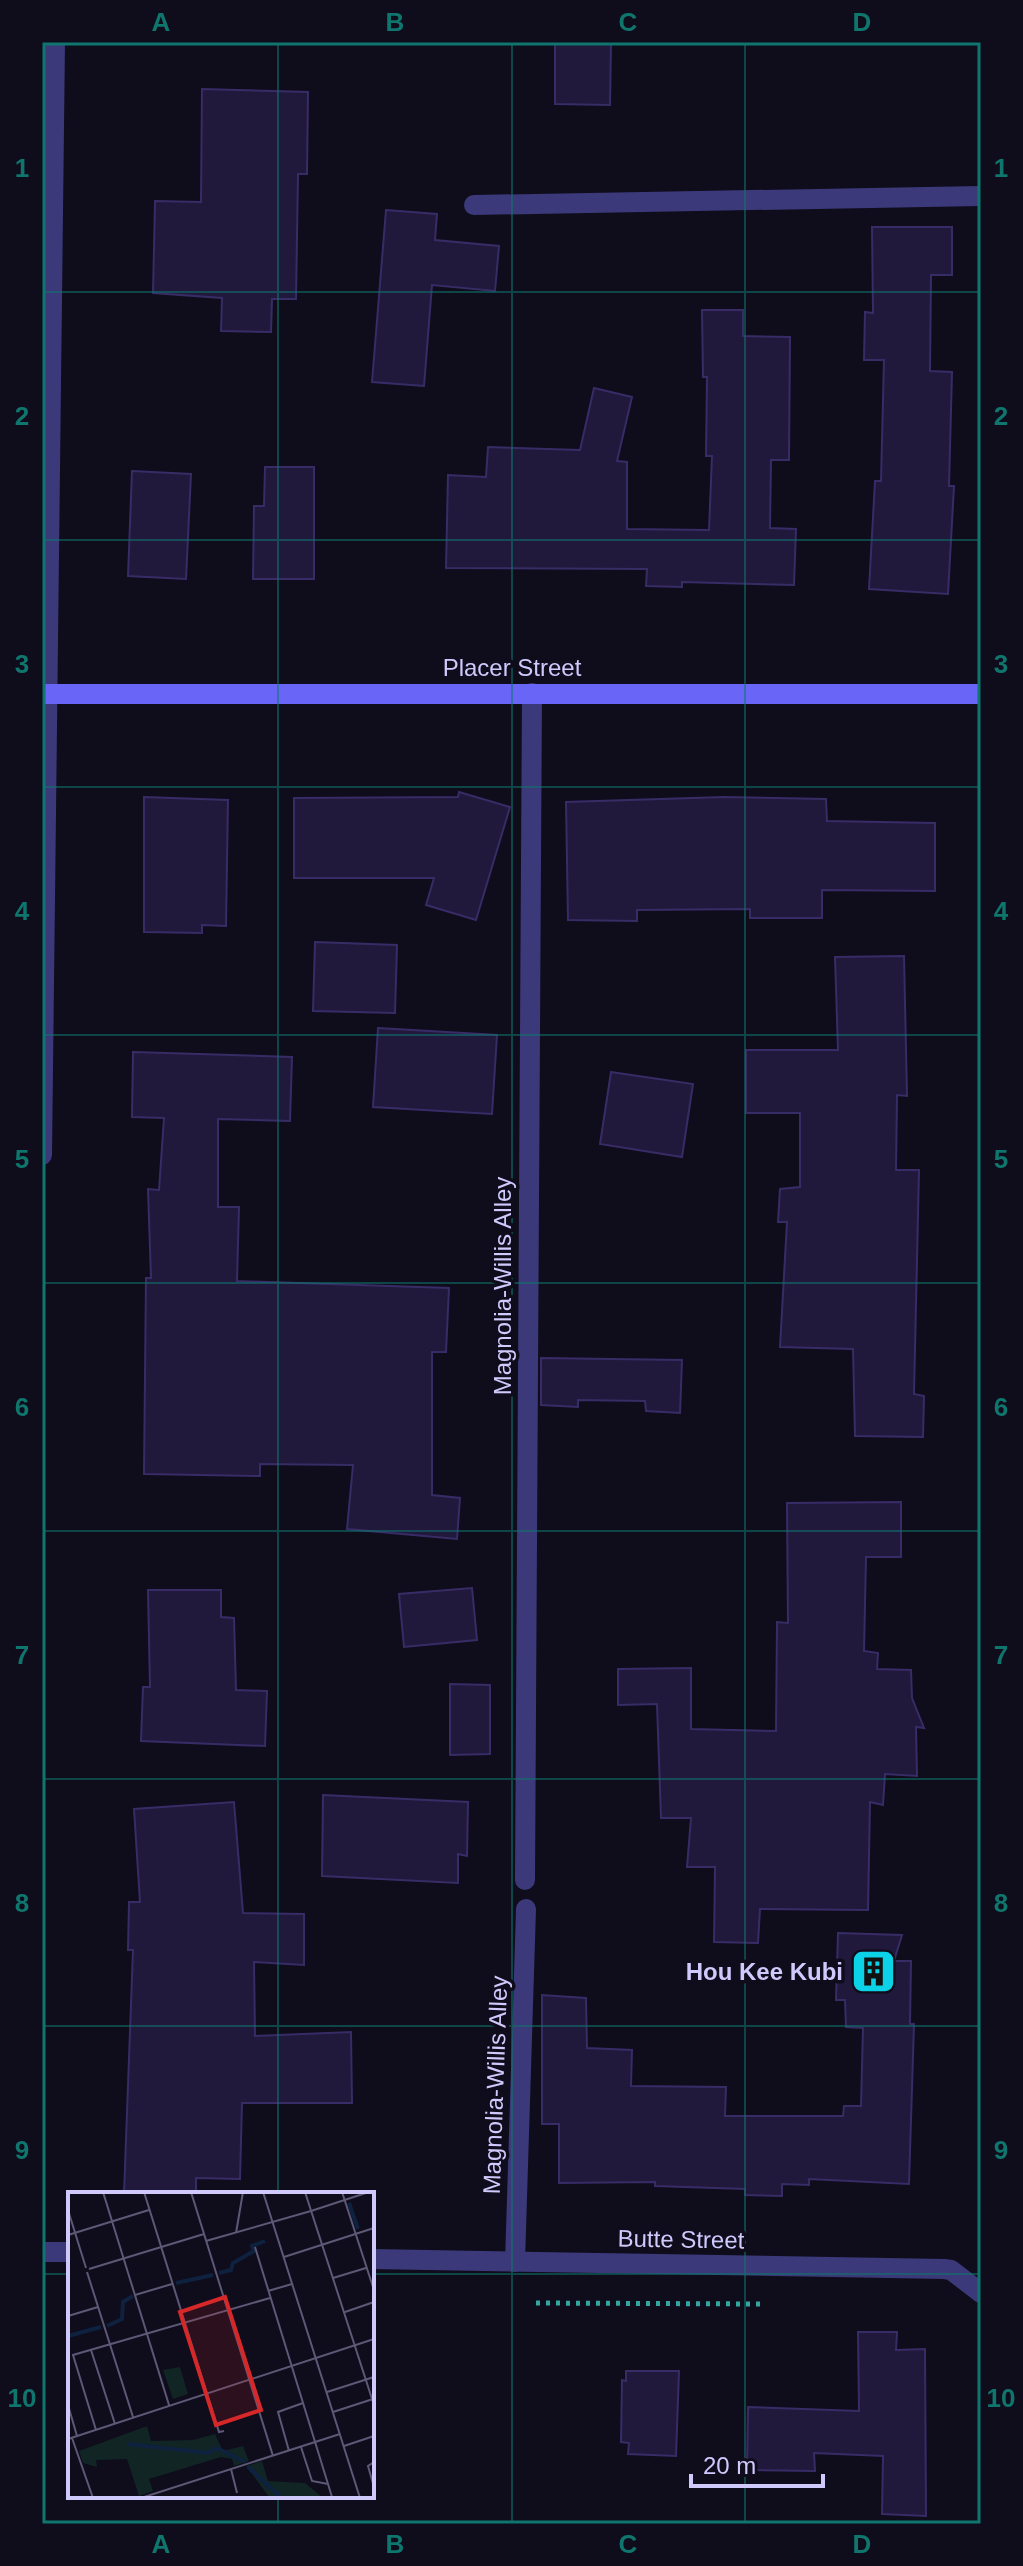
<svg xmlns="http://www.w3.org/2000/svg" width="1023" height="2566" font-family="Helvetica,sans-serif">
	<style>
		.building { fill: #20193c; stroke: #382c66; stroke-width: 2 }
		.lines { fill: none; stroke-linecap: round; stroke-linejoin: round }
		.path { stroke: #32a7a0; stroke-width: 5; stroke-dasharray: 4 6; stroke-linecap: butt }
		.lane { stroke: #3b3979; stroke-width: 20 }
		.street { stroke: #3b3979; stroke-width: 20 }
		.secondary { stroke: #6865f7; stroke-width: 20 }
		.grid { fill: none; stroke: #0f766e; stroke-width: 2; stroke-opacity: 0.55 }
		.labels { text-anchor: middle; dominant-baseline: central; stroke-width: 7; stroke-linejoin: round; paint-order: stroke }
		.street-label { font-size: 24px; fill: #cfc9fc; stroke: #0f0c1c }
		.poi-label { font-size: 24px; font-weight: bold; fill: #cfc9fc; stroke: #0f0c1c; text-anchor: end }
		.inset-river { fill: none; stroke: #0e213e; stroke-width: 4 }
		.inset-road { fill: none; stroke: #5c5876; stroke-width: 2 }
		.view { fill: #d62828; fill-opacity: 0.15; stroke: #d62828; stroke-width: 4 }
		.inset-edge { fill: none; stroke: #cfc9fc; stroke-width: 4 }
		.neatline { fill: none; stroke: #0f766e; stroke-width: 3 }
		.grid-label { font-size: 26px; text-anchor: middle; font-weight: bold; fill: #0f766e }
	</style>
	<rect width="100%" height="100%" fill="#0f0c1c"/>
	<g class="building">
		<path d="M555,42h56l-1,63 -55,-1z"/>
		<path d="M202,89l106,3 -1,82h-9l-2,125h-24l-1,33 -50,-1 1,-33 -69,-5 2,-92 46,1z"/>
		<path d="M386,210l51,4 -2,26 64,6 -4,45 -63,-6 -8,101 -52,-4z"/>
		<path d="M872,227h80v48h-21l-1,96 22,1 -3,114h5l-6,108 -79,-5 6,-108h6l3,-121h-20l1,-48 8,1z"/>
		<path d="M702,310h41v26l47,1 -1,123h-18l-1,68 26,1 -2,56 -112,-3v5l-36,-1 1,-17 -201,-1 2,-93 38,2 2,-30 92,3 14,-62 38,9 -15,64 10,1v67l82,1 3,-74h-6l1,-79h-4z"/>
		<path d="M265,467h49v112h-61l1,-73h10z"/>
		<path d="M132,471l59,3 -5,105 -58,-3z"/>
		<path d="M459,792l51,15 -34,113 -50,-15 8,-27h-140v-80l164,-1z"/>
		<path d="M144,797l84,3 -2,126 -24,-1v8l-58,-1z"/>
		<path d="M724,797l102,2 1,22 108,2v68l-113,-1v28h-72v-9l-113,1v11l-69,-1 -2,-118z"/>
		<path d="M315,942l82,3 -2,68 -82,-2z"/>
		<path d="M904,956l3,140 -10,-1 -1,75h23l-5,224 10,2 -1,41 -68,-1 -2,-87 -73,-2 7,-125h-9l2,-33 20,-2v-74h-54v-63h92l-3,-93z"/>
		<path d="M378,1028l119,7 -5,79 -119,-7z"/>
		<path d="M133,1052l159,5 -2,64 -72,-2v88h21l-2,74 212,7 -3,64h-14v143l28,3 -3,41 -110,-10 6,-64 -93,-1v12l-116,-2 2,-196h5l-3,-89 11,1 5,-72 -32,-1z"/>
		<path d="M611,1072l82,12 -11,73 -82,-13z"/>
		<path d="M541,1358l141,2 -2,53 -34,-2 -1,-10 -67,-1v7l-37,-2z"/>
		<path d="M901,1502v55h-35l-2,94 14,2 -1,16 34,1 1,28 12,30 -8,-1 1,49 -32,-2 -2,31 -13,-3 -2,108 -108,-1 -2,34 -44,-1 1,-75h-28l4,-49h-30l-4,-114 -39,1v-36l73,-1v61l85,2 1,-109 11,1 -1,-120z"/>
		<path d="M472,1588l5,52 -73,7 -5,-53z"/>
		<path d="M148,1590h73v27l13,1 2,72 31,1 -2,55 -124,-5 2,-54h7z"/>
		<path d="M450,1684l40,1v69l-40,1z"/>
		<path d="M323,1795l145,7 -1,54 -9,-2v29l-136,-7z"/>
		<path d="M234,1802l9,111 61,1v51l-50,-3 1,74 96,-4 1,71h-110l-2,76 -44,-1v16h-72l9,-244h-5l1,-48h11l-6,-93z"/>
		<path d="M838,1933l64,2 -8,26h17l-1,63h4l-5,160 -100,-5v6l-27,-1v12l-37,-1v-6l-90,-3v-4l-96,1v-59h-17v-129l44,3 1,50 45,2 -1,36 95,1 -1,29h118l1,-10h17l2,-78 -17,-1 -1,-27h-9z"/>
		<path d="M858,2332h39l-1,18 29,-1 1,167 -44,-2 1,-58 -69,-3 1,18 -68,-1 1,-63 111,4z"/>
		<path d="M626,2371h53l-3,85 -48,-2 1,-11 -8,-1 1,-62 4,1z"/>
	</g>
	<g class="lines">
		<path class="path" d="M536,2303l228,1"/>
		<g class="lane">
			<path d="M474,205l507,-9"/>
			<path d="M525,1880l7,-1187"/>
			<path d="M515,2262l11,-353"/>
		</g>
		<g class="street">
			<path d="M42,1155l13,-1113"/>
			<path d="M42,2252h28"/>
			<path d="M372,2259l572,10 7,1 30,23"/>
		</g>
		<path class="secondary" d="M42,694h939"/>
	</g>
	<path class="grid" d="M278,42v2152M512,42v2482M745,42v2482M42,292h939M42,540h939M42,787h939M42,1035h939M42,1283h939M42,1531h939M42,1779h939M42,2026h939M42,2274h28M372,2274h609M278,2496v28"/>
	<defs>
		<symbol id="building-square" viewBox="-11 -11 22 22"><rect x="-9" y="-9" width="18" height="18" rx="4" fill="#0bd2e6" stroke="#0f0c1c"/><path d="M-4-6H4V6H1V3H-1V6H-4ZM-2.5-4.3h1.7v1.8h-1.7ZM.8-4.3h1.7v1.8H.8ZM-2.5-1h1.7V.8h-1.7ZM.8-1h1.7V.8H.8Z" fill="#111"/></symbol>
	</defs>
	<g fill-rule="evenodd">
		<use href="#building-square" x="848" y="1946" width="51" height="51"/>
	</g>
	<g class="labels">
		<g class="street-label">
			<text x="512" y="667">Placer Street</text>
			<text transform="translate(502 1286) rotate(-90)">Magnolia-Willis Alley</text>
			<text transform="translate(495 2085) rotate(-88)">Magnolia-Willis Alley</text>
			<text transform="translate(681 2239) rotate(1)">Butte Street</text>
		</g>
		<g class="poi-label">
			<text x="843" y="1971">Hou Kee Kubi</text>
		</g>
	</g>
	<g transform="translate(68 2192)">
		<rect width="306" height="306" fill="#0f0c1c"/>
		<path d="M112,175l8,27 -15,5 -10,-29zM79,234l4,15 42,-1 22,-6 8,17 20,-5 6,15 -15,5 -2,-7 -11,-2 -72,22 4,12 -14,5 -12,-37 -31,1 1,7 -14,-4 -4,-12zM194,269l6,20 37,2 17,14 12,1h-64l-24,-32z" fill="#102524"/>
		<path class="inset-river" d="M281,11l9,26M151,81l12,-3 2,-7 21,-12 -2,-5 13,-5M108,91l37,-8M39,134l15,-7 1,-17 10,-6M0,144l33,-9M60,252l80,9 9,-5 28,14M180,275l34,31"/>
		<path class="inset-road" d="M35,0l66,213M76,0l75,240 5,-1M123,0l82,264M195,0l97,306M237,0l69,213M274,0l32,98M0,18l18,58M243,19l58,-19M168,41l7,-41M0,43l81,-25M138,49l105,-30M187,55l77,250M216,65l90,-29M21,77l115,-35M19,80l46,145M265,86l33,-10M200,99l24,-7M67,103l37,-11M277,120l29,-10M0,124l30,-9M23,158l24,74M259,200l47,-15M0,213l9,31M265,220l40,-13M28,238l-23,-75 197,-57M4,246l21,60M0,247l306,-100M276,254l30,-10M233,255l11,34 16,3M221,259l-11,-39 25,-9M306,270l-6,4 6,21M163,277l6,24M73,306l199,-64"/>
		<path class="view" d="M157,105l36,113 -45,15 -36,-113z"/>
		<rect width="306" height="306" class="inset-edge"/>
	</g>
	<rect width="1023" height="2566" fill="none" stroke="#0f0c1c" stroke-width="88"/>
	<path d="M691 2474v12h132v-12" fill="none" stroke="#cfc9fc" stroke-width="4"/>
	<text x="703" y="2474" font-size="24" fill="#cfc9fc" stroke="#0f0c1c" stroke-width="6" paint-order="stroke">20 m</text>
	<rect x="44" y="44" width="935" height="2478" class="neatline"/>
	<g class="grid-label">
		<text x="161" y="31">A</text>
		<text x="395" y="31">B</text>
		<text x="628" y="31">C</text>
		<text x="862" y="31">D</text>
		<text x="22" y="177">1</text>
		<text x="1001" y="177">1</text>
		<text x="22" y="425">2</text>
		<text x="1001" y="425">2</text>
		<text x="22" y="673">3</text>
		<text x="1001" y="673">3</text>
		<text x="22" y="920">4</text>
		<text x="1001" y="920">4</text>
		<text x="22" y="1168">5</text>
		<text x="1001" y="1168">5</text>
		<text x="22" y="1416">6</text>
		<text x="1001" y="1416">6</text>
		<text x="22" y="1664">7</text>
		<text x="1001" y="1664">7</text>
		<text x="22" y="1912">8</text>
		<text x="1001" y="1912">8</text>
		<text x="22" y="2159">9</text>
		<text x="1001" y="2159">9</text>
		<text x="22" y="2407">10</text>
		<text x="1001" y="2407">10</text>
		<text x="161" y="2553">A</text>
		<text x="395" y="2553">B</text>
		<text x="628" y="2553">C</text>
		<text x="862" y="2553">D</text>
	</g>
</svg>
